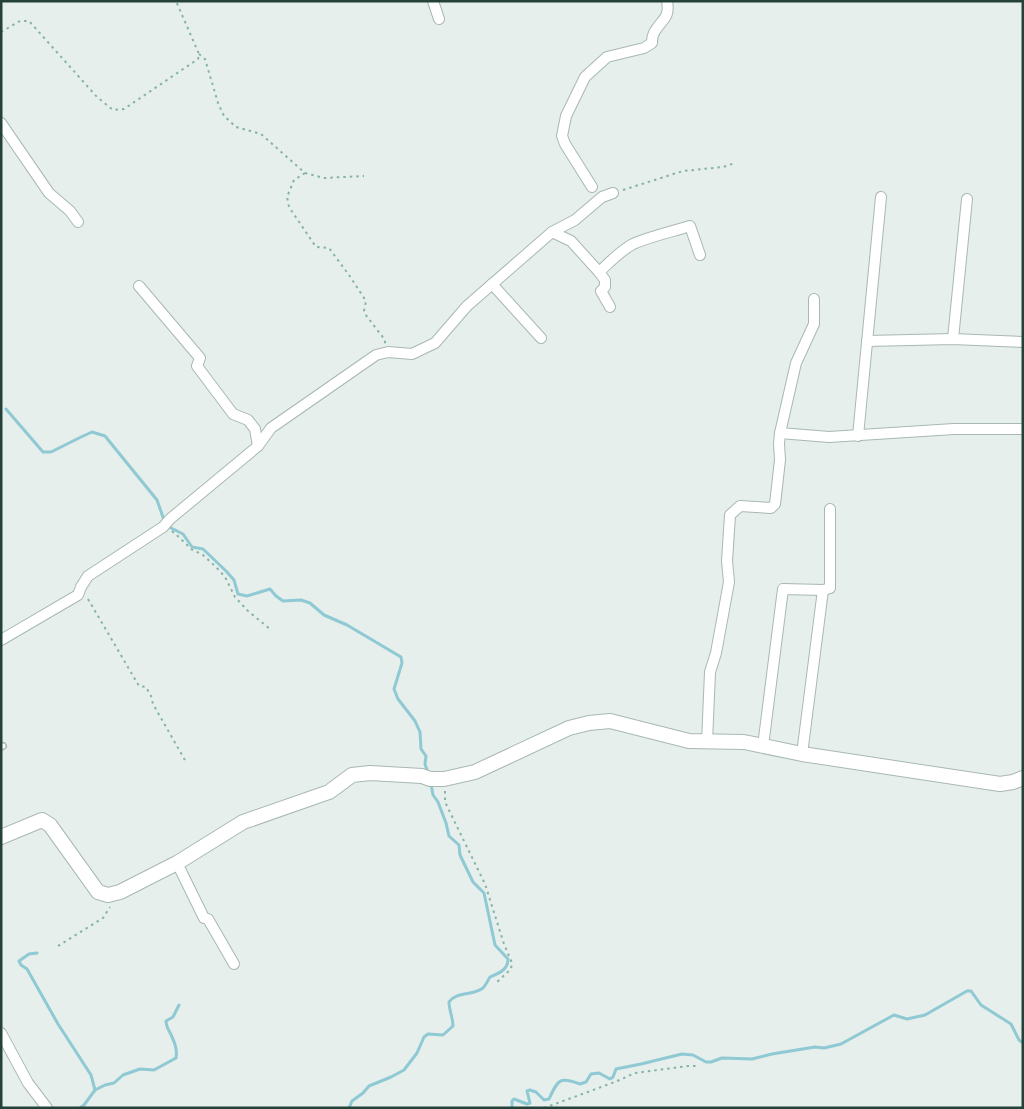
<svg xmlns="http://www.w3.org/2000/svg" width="1024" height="1109" font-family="'Sofia Sans Condensed',sans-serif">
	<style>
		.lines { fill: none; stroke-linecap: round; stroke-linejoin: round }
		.stream { stroke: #8ec9d4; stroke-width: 3 }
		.service-casing { stroke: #a8b8b2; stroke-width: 8 }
		.minor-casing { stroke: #a8b8b2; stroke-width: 12 }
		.tertiary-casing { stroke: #a8b8b2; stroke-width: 16 }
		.path { stroke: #86b3a5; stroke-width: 2; stroke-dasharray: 2.5 4; stroke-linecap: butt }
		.service { stroke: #fff; stroke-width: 5 }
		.minor { stroke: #fff; stroke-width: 10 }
		.tertiary { stroke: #fff; stroke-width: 14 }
	</style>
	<rect width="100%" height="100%" fill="#e6efeb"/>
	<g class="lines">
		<g class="stream">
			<path d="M6,409l37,43h8l30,-15 11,-5 13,4 52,64 7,20"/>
			<path d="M171,528l12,6 9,13 11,2 23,22 8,9 4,14 9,2 23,-7 6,7 7,5 18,-1 9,3 14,12 23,10 54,32 1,6 -8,26 4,10 17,22 5,11 1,17 5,7 -1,8 3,9"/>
			<path d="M37,953l-8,1 -10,7 2,4 6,4 31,55 33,51 4,15"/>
			<path d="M80,1108l4,-3 11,-15 10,-5 9,-2 9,-8 17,-6 14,1 22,-12c1,-6 -1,-15 -4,-21 -2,-6 -6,-9 -6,-16l7,-4 6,-12"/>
			<path d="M349,1108l3,-7 11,-8 6,-7 22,-9 13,-7 13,-17 7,-16 4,-3 15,1 10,-9c0,-8 -4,-16 -4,-24 8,-11 24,-6 34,-14 3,-3 5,-8 7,-11 9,-4 18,-7 18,-18l-13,-14 -11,-52 -11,-11 -13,-27 -1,-10 -10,-9 -3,-13 -8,-21 -5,-7 -2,-11"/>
			<path d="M512,1108v-7l2,-2 13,5 3,-1 -3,-12 3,-1 6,2 8,8 5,-1c9,-19 10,-23 31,-15l6,-2 5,-8 8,-1 11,6 3,-2 3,-8 25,-5 41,-10 11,1 13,7h5l11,-4 30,1 20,-5 43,-7 9,1 17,-4 53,-29 13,4 18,-4 42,-24h4l10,14 30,19 8,16 4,3"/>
		</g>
		<defs>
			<path id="service" d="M1,747l2,-1"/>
			<g id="minor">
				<path d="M433,1l6,18"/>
				<path d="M1,123l48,70 21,18 8,11"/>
				<path d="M592,187l-27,-43 -3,-8 4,-20 19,-39 22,-20 37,-9 8,-5c0,-5 1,-9 3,-12 8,-13 15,-13 12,-30"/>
				<path d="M552,232l19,9 28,31 6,8v7l-4,4 9,16"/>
				<path d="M599,272c11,-10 21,-21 34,-28 18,-8 38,-12 57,-18l10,29"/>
				<path d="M492,284l49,54"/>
				<path d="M139,286l61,72 -3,8 36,48 15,6 7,9 3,17"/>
				<path d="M953,339l14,-140"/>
				<path d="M867,341l86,-2 70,3"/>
				<path d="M780,433l49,4 125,-8h69"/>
				<path d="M858,436l23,-239"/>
				<path d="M1,640l77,-45 3,-8 7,-11 75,-49 7,-8 88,-73 13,-18 105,-73 12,-3 24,2 23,-11 32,-37 85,-74 23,-12 27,-23 11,-4"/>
				<path d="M707,742l3,-70 6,-19 13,-71 -2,-21 3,-46 10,-9 31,2 4,-4 5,-44 -1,-16 1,-11 16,-70 18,-39v-25"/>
				<path d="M763,746l20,-157 40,1 7,-2v-79"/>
				<path d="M802,754l21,-164"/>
				<path d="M177,863l27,55 4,1 26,45"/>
				<path d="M1,1033l27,50 19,25"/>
			</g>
			<path id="tertiary" d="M1,837l41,-17 8,5 48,67 10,3 12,-3 57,-29 66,-41 86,-30 23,-17 18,-2 52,3 8,3h14l31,-7 94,-44 20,-5 21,-2 79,20 55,1 58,12 198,30 13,-2 10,-4"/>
		</defs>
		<use href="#service" class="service-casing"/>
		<use href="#minor" class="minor-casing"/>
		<use href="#tertiary" class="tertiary-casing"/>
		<g class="path">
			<path d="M1,32l19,-11h9l68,76 16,13 11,-1 74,-50 1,-5 -23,-53"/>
			<path d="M199,54l6,5 13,44 6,13 12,11 25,7 44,39 19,5 40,-2"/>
			<path d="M305,173l-11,7 -7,17 2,10 27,40 13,1 20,27 17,26 -2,10 1,3 20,26v4"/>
			<path d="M623,190l60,-19 40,-4 12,-4"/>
			<path d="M172,531l10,9 9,9 12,6 13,12 9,10 10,20 13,14 22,18"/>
			<path d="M88,599l51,87 7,1 5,9 2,8 33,58"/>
			<path d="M445,791v11l40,82 19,60 8,19 -1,6 -15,14"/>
			<path d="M58,946l45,-28 7,-11"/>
			<path d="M544,1108l71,-26 20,-9 53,-7h11"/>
		</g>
		<use href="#service" class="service"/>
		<use href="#minor" class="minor"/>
		<use href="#tertiary" class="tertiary"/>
	</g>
	<rect width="1024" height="1109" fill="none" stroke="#24423a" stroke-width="5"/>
</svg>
